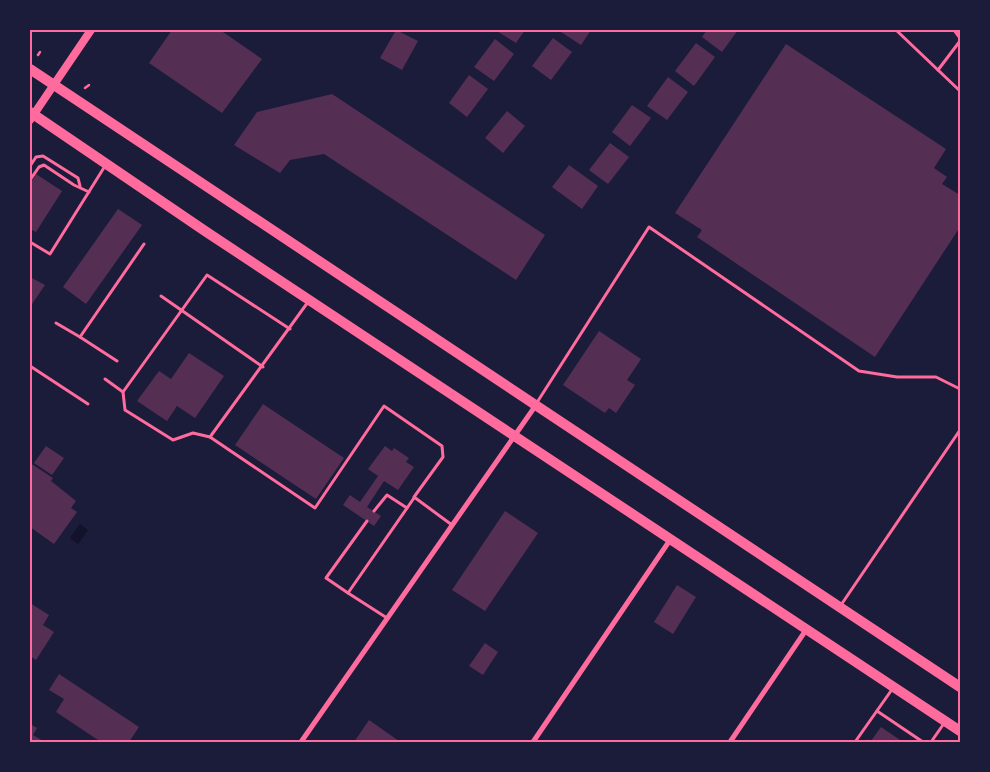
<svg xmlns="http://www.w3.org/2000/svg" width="990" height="772" font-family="'Public Sans',sans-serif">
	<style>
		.water { fill: #12122b }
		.building { fill: #542f53 }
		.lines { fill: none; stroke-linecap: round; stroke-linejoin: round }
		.path { stroke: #ff6b9d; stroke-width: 2.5 }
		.service { stroke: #ff6b9d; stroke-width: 3 }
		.minor { stroke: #ff6b9d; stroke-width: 5 }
		.tertiary { stroke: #ff6b9d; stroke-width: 8 }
		.primary { stroke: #ff6b9d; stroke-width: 10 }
		.neatline { fill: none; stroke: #ff6b9d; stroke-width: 2 }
	</style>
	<rect width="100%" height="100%" fill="#1b1b3a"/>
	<path class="water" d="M80,524l8,6 -10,14 -8,-6z"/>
	<g class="building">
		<path d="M172,30h48l42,29 -40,54 -73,-50z"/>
		<path d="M396,30l22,11 -16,29 -22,-12z"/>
		<path d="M495,30h30l-9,13z"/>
		<path d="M558,30h33l-10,15z"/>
		<path d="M707,30h31l-16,22 -20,-15z"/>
		<path d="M553,38l19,14 -21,28 -19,-14z"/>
		<path d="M495,39l19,15 -20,27 -20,-14z"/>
		<path d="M696,43l19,14 -21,29 -19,-15z"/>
		<path d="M786,44l160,105 -12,19 13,9 -5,7 18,11v32l-85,130 -178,-120 5,-7 -27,-17z"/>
		<path d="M469,75l19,14 -21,28 -18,-14z"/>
		<path d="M668,77l20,15 -21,28 -20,-14z"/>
		<path d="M332,94l213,141 -29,45 -192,-126 -34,6 -10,13 -46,-28 23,-33z"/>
		<path d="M632,105l19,13 -21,28 -18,-14z"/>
		<path d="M507,111l18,15 -22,27 -18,-15z"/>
		<path d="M610,143l19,14 -21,27 -19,-14z"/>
		<path d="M569,165l29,21 -16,23 -30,-22z"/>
		<path d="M36,174l26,17 -26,41 -6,-3v-45z"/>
		<path d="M118,209l24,16 -56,79 -23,-17z"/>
		<path d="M30,277l15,8 -15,22z"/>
		<path d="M599,331l42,28 -14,21 8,5 -19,28 -7,-5 -4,5 -42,-28z"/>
		<path d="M189,353l35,23 -29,42 -18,-12 -10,15 -30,-20 22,-30 12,8z"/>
		<path d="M263,404l81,54 -28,41 -81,-54z"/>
		<path d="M46,446l18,12 -12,17 -18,-12z"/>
		<path d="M385,446l7,5 2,-3 15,10 -3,4 8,5 -16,23 -14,-9 -17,26 14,9 -7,10 -31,-21 7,-10 10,7 18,-26 -10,-7z"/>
		<path d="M30,463l23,15 -2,3 25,20 -5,7 6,4 -23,32 -24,-17z"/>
		<path d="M505,511l33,22 -53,78 -33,-21z"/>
		<path d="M677,585l19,12 -23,37 -19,-12z"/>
		<path d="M30,603l19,12 -6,10 11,7 -18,28 -6,-4z"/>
		<path d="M485,643l13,9 -15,23 -14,-9z"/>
		<path d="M59,674l80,53 -10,15h-28l-45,-30 8,-13 -15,-9z"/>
		<path d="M369,720l30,21 -1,1h-44z"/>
		<path d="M30,724l7,4 -4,7 12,7h-15z"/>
		<path d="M881,727l22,15h-37l2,-3 3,2z"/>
	</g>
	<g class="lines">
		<g class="path">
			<path d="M38,55l2,-3"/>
			<path d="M85,88l4,-3"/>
		</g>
		<g class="service">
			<path d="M896,30l64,61"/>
			<path d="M954,30l6,8"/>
			<path d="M30,32l1,-2"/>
			<path d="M938,70l22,-29"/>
			<path d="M30,166l6,-9 7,-1 35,22 2,8"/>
			<path d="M30,180l9,-13 5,-2 30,20 15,7"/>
			<path d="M30,242l20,12 55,-88"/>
			<path d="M161,296l102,71"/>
			<path d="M308,302l-98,135 105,71 69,-102 58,40 1,11 -29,40 38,28"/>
			<path d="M56,323l24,14"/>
			<path d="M117,361l-37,-24 64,-93"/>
			<path d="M30,366l58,38"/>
			<path d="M105,379l18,13 2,18 48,30 20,-7 17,4"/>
			<path d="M123,392l84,-117 83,54"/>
			<path d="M536,404l113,-177 210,144 38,6h39l24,12"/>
			<path d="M374,511l13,-16 20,13"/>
			<path d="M348,593l-22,-15 41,-57"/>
			<path d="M841,605l119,-175"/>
			<path d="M387,618l-39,-25 66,-95"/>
			<path d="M877,711l46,31"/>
			<path d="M855,742l38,-54"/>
			<path d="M931,742l14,-20"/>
		</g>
		<g class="minor">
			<path d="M301,742l235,-337"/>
			<path d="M533,742l137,-202"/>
			<path d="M730,742l76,-112"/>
		</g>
		<path class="tertiary" d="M30,120l61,-90"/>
		<g class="primary">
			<path d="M30,69l930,618"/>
			<path d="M30,112l175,119 755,500"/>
		</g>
	</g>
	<rect width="990" height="772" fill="none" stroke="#1b1b3a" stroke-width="62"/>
	<rect x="31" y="31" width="928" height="710" class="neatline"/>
</svg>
